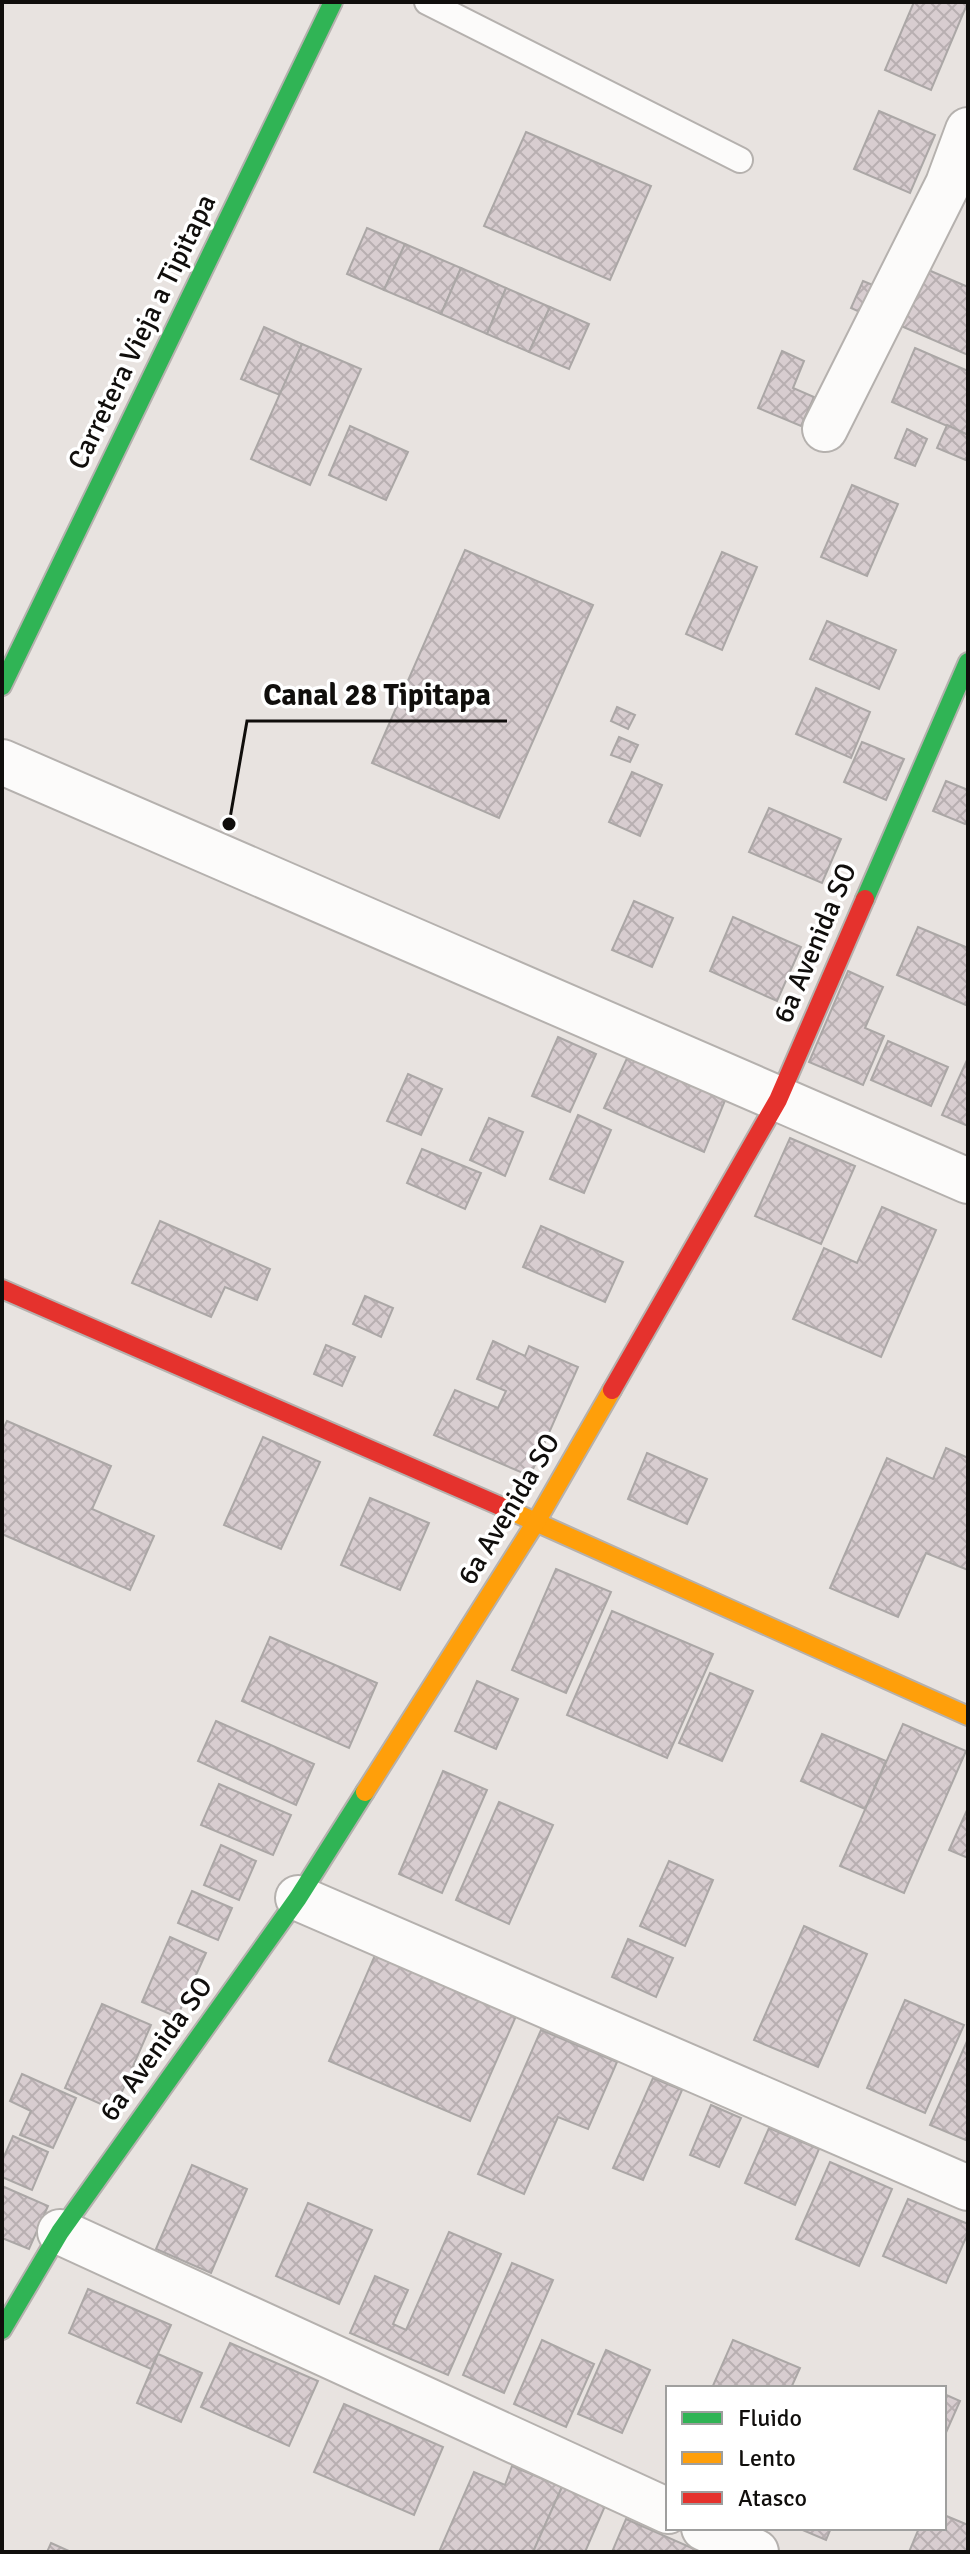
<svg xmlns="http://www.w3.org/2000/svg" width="970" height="2554" font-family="Signika,sans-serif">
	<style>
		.building { fill: url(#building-cross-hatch); stroke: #aba7a6; stroke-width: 2 }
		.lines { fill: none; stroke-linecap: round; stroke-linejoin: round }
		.lane-casing { stroke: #b5b1ae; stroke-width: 28 }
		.street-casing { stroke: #b5b1ae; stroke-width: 48 }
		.fast-casing { stroke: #b5b1ae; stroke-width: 22 }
		.slow-casing { stroke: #b5b1ae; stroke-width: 22 }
		.jam-casing { stroke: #b5b1ae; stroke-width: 22 }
		.lane { stroke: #fcfbfa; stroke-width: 24 }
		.street { stroke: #fcfbfa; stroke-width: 44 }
		.fast { stroke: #30b455; stroke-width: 18 }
		.slow { stroke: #ff9f0a; stroke-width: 18 }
		.jam { stroke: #e5322d; stroke-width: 18 }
		.labels { text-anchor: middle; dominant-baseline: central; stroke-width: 7; stroke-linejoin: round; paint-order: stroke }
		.street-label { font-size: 28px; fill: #100e0c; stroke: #fff }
		.leader { fill: none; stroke: #100e0c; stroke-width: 3 }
		.callout-dot { fill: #100e0c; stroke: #fff; stroke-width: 3 }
		.callout-label { font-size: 30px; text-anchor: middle; font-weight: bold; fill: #100e0c; stroke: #fff; stroke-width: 7; stroke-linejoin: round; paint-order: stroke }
	</style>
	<defs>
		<pattern id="building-cross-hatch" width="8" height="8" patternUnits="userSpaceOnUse" patternTransform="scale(2)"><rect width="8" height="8" fill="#d8cdd0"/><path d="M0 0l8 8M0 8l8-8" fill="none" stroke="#b8afb1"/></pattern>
	</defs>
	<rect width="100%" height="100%" fill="#e8e3e0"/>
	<g class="building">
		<path d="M914,2h54l-37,88 -46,-20z"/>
		<path d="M879,111l56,24 -25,58 -56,-24z"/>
		<path d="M526,132l125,54 -41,94 -126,-54z"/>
		<path d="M367,228l38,16 -21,46 -37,-16z"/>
		<path d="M405,244l56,24 -20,46 -57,-24z"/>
		<path d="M461,268l45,20 -19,46 -46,-20z"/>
		<path d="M926,269l42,18v68l-67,-29z"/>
		<path d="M863,281l22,9 -12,28 -22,-10z"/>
		<path d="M506,288l44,19 -21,45 -42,-18z"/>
		<path d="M550,307l39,17 -20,45 -40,-17z"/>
		<path d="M264,327l38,17 -22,51 -39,-16z"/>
		<path d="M302,344l59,25 -51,116 -59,-26z"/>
		<path d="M915,348l53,23v64l-76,-33z"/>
		<path d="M782,351l22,10 -11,27 21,9 -13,29 -43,-18z"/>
		<path d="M947,425l21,10v26l-31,-13z"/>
		<path d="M350,426l58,26 -22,48 -57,-25z"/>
		<path d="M907,429l20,10 -12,27 -20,-8z"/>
		<path d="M852,485l46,19 -31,72 -46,-19z"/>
		<path d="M465,550l128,55 -94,213 -127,-55z"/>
		<path d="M722,552l35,15 -35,83 -36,-16z"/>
		<path d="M827,621l69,29 -17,39 -69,-30z"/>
		<path d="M816,688l54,24 -19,46 -55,-24z"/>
		<path d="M617,707l18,8 -7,14 -17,-8z"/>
		<path d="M619,737l19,8 -8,17 -19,-7z"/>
		<path d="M862,742l42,17 -18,41 -42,-18z"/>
		<path d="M632,772l30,13 -22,51 -31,-14z"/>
		<path d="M946,781l22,9v28l-3,6 -32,-13z"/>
		<path d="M769,808l72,31 -19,44 -73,-31z"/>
		<path d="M634,901l39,17 -21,49 -40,-17z"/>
		<path d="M733,917l68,30 -24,54 -67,-30z"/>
		<path d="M918,927l50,21v58l-71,-31z"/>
		<path d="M848,971l35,16 -18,41 19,8 -21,49 -54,-23z"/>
		<path d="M558,1037l38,17 -26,58 -38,-16z"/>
		<path d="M888,1041l60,26 -17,39 -60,-26z"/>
		<path d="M628,1056l98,42 -22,54 -100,-44z"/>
		<path d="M967,1060h1v66l-26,-11z"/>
		<path d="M408,1074l34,15 -21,46 -34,-14z"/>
		<path d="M578,1115l33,15 -27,63 -34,-14z"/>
		<path d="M489,1118l34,14 -18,44 -35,-16z"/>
		<path d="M790,1138l65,28 -34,78 -66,-28z"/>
		<path d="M422,1149l59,24 -16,36 -58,-26z"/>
		<path d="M882,1207l54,23 -55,127 -88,-38 31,-71 33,15z"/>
		<path d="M160,1221l110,48 -13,31 -32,-13 -14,30 -79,-34z"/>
		<path d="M541,1226l82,36 -18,40 -82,-35z"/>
		<path d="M365,1296l28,12 -12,29 -28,-13z"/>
		<path d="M493,1341l32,15 4,-10 49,21 -48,109 -96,-41 21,-45 43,18 8,-17 -29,-12z"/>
		<path d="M326,1345l29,12 -13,29 -28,-12z"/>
		<path d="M7,1421l104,45 -19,43 62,27 -24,54 -128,-56v-103z"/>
		<path d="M263,1437l57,25 -39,87 -57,-24z"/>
		<path d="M946,1448l22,10v112l-42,-17 -28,64 -68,-29 57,-130 46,21z"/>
		<path d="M647,1453l60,26 -20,45 -59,-25z"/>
		<path d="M370,1498l59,25 -29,67 -59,-25z"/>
		<path d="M556,1569l55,23 -45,101 -54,-23z"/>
		<path d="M612,1611l101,43 -46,104 -100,-43z"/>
		<path d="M270,1637l107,46 -28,65 -107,-47z"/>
		<path d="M710,1673l43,18 -31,70 -43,-18z"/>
		<path d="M477,1681l41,18 -22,50 -41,-18z"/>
		<path d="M216,1721l98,43 -18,41 -98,-44z"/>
		<path d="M903,1724l63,27 -62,142 -64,-27z"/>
		<path d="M822,1734l64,27 -21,48 -64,-28z"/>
		<path d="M443,1771l44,19 -45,103 -43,-19z"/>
		<path d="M219,1784l72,31 -18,40 -72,-30z"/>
		<path d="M499,1802l54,23 -44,99 -53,-24z"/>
		<path d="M968,1808v50l-19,-8z"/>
		<path d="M221,1845l35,16 -17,39 -35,-15z"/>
		<path d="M669,1861l44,19 -28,66 -45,-20z"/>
		<path d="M192,1891l40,17 -14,32 -40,-17z"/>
		<path d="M804,1926l63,28 -49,113 -64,-27z"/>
		<path d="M170,1937l36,16 -29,64 -35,-15z"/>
		<path d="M628,1939l45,19 -17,39 -44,-20z"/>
		<path d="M379,1946l141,61 -50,114 -141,-60z"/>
		<path d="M905,2000l59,25 -39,88 -58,-25z"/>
		<path d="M102,2004l49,21 -37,85 -49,-22z"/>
		<path d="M541,2030l76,32 -29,67 -30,-12 -34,77 -46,-20z"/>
		<path d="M968,2039v102l-38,-16z"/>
		<path d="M22,2074l54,24 -23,50 -33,-13 11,-24 -21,-10z"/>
		<path d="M653,2078l29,12 -39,90 -30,-12z"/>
		<path d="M711,2105l30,13 -22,49 -29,-12z"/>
		<path d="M769,2128l50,21 -24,56 -50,-22z"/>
		<path d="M13,2136l35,16 -16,38 -30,-13v-16z"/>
		<path d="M830,2162l62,27 -33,77 -63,-27z"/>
		<path d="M192,2165l55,24 -36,84 -55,-24z"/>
		<path d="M2,2186l46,20 -19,43 -27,-11z"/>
		<path d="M908,2199l60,25v9l-22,50 -63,-27z"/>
		<path d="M308,2203l64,27 -33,74 -63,-28z"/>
		<path d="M449,2232l52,22 -53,121 -98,-42 25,-57 33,14 -15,34 13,6z"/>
		<path d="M512,2263l41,17 -49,113 -41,-18z"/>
		<path d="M88,2289l83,36 -20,44 -82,-36z"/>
		<path d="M542,2340l52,24 -28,63 -52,-23z"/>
		<path d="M733,2340l67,28 -9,20h-79z"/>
		<path d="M230,2343l88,38 -29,65 -88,-39z"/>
		<path d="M606,2350l44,20 -28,63 -44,-19z"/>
		<path d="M158,2354l44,19 -21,49 -44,-19z"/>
		<path d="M944,2394l16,7 -16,36z"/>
		<path d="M344,2404l99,43 -29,68 -100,-43z"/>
		<path d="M512,2466l50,21 -29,65h-94l35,-80 31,13z"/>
		<path d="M562,2487l43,19 -20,46h-52z"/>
		<path d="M944,2515l24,10v27h-59l10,-24h25z"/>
		<path d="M626,2519l75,33h-89z"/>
		<path d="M798,2528h33l-5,12z"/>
		<path d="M51,2543l20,9h-24z"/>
	</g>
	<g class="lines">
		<defs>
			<path id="lane" d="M427,2l313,158"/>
			<g id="street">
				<path d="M825,429l123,-245 20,-54"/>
				<path d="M2,762l966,419"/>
				<path d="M298,1898l670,290"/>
				<path d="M60,2232l608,279"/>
				<path d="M704,2528l52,24"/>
			</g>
			<g id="fast">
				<path d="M2,686l331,-684"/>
				<path d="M865,899l103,-237"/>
				<path d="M2,2330l58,-98 238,-334 67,-106"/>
			</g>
			<g id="slow">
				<path d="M500,1506l468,210"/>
				<path d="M365,1792l171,-270 76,-132"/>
			</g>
			<g id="jam">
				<path d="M2,1289l498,217"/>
				<path d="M612,1390l166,-290 87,-201"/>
			</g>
		</defs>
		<use href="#lane" class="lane-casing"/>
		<use href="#street" class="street-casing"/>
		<use href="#fast" class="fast-casing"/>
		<use href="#slow" class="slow-casing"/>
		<use href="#jam" class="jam-casing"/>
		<use href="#lane" class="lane"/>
		<use href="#street" class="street"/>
		<use href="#fast" class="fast"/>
		<use href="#slow" class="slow"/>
		<use href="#jam" class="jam"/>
	</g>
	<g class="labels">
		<g class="street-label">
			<text transform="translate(142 332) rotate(-64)">Carretera Vieja a Tipitapa</text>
			<text transform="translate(815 943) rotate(-67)">6a Avenida SO</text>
			<text transform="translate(509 1509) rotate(-59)">6a Avenida SO</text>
			<text transform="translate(156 2049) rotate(-54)">6a Avenida SO</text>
		</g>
	</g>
	<path class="leader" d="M229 824L247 721H507"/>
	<circle class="callout-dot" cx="229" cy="824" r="8"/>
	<g class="callout-label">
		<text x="377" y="705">Canal 28 Tipitapa</text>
	</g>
	<rect width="970" height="2554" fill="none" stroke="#100e0c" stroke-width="8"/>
	<rect x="666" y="2386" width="280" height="144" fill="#ffffff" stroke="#9f9f9e" stroke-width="2"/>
	<rect x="682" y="2412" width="40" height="12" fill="#30b455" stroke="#9f9f9e" stroke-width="2"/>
	<text x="738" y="2426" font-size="24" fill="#100e0c">Fluido</text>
	<rect x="682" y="2452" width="40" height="12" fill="#ff9f0a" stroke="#9f9f9e" stroke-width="2"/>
	<text x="738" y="2466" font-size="24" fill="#100e0c">Lento</text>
	<rect x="682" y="2492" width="40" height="12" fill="#e5322d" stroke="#9f9f9e" stroke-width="2"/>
	<text x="738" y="2506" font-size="24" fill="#100e0c">Atasco</text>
</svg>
